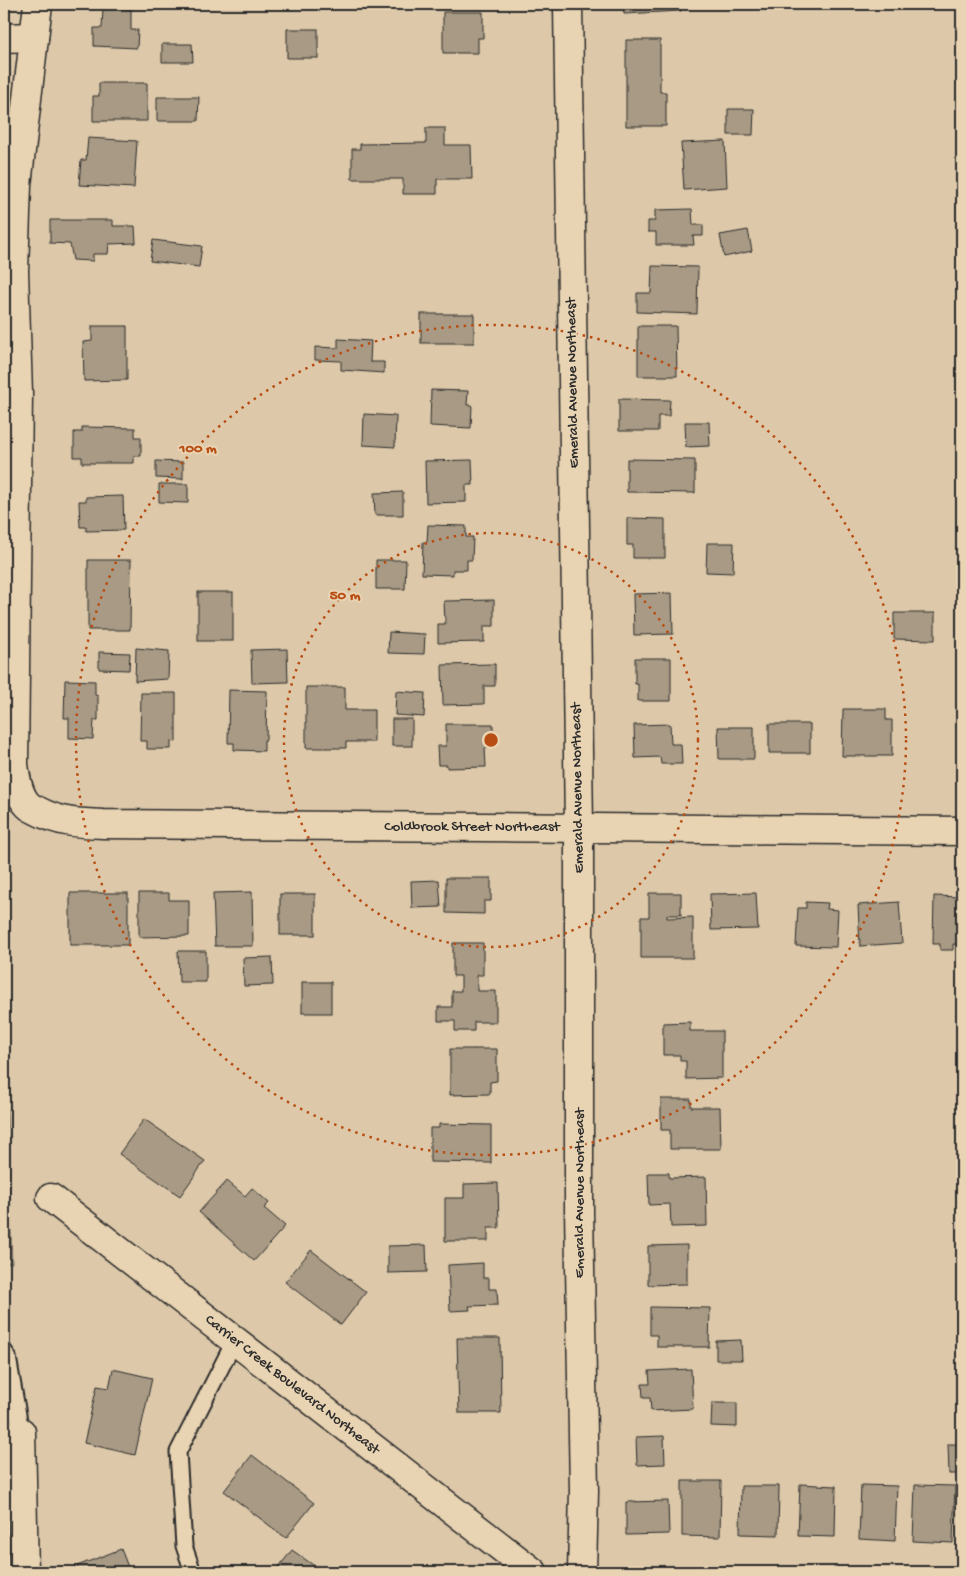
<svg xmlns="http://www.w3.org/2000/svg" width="966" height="1576" font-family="'Gochi Hand',sans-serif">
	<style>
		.green { fill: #bfaf95; stroke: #756d60 }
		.building { fill: #a89a84; stroke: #2b2b2b }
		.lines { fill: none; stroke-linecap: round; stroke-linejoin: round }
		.service-casing { stroke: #2b2b2b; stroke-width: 19 }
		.minor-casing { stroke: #2b2b2b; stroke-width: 31 }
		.service { stroke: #e8d3b2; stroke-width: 15 }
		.minor { stroke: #e8d3b2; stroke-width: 28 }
		.ring { fill: none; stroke: #b94e14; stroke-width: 2.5; stroke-dasharray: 2.5 5 }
		.labels { text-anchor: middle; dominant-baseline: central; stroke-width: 4; stroke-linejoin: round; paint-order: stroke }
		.street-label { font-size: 15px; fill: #2b2b2b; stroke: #e8d3b2 }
		.centre { fill: #b94e14; stroke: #e8d3b2; stroke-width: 2.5 }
		.ring-label { font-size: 15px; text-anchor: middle; font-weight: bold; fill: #b94e14; stroke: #e8d3b2; stroke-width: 4; stroke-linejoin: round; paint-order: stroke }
	</style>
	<rect width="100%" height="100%" fill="#ddc9aa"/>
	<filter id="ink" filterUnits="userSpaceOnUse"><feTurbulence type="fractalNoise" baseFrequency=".02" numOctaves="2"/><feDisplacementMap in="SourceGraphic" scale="10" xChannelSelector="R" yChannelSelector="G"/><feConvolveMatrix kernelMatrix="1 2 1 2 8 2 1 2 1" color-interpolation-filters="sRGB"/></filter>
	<g filter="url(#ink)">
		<path class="green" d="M4,1021l8,242h-8z"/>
		<g class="building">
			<path d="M623,4h58v7l-57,3z"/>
			<path d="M103,7l28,2v21h7l-1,18 -43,-2v-18h8z"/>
			<path d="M443,12h40v26h-5v15h-35z"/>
			<rect x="287" y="29" width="31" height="29"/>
			<path d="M626,40h34v52h6v34h-40z"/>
			<path d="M162,44h30l1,18h-31z"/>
			<path d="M99,83h48v38h-54v-25h6z"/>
			<path d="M157,97h42l-1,24h-41z"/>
			<path d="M728,109h26l-1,26h-25z"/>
			<path d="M426,128h19v17h26l1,34h-35v15h-34v-15h-51v-30h8v-5l66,-1z"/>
			<path d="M88,138l49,3 -3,47 -55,-3 2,-25h5z"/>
			<path d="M725,141l2,46 -43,3 -3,-47z"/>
			<path d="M692,209l1,16h10v11h-10l1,9h-38v-13h-8v-11h7v-11z"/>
			<path d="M50,220h63v6h22l1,17 -27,1 -1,10h-15v7l-20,-1 -3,-16 -20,-1z"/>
			<path d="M748,230l4,21 -28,6 -4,-22z"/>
			<path d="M153,240l49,6 -3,21 -49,-6z"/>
			<path d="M652,266l46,1 -1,47 -60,-2v-19h14z"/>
			<rect x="421" y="314" width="53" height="29"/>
			<path d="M92,326h35v54l-43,1 -1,-39 9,-1z"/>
			<path d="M638,326h38l1,50h-39z"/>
			<path d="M338,339l33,2 -1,21h14v11l-43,-3v-9l-26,-1v-13l23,1z"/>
			<path d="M431,390l37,1 -1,14h5l-1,23 -41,-2z"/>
			<path d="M619,399l51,1 -1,16h-11v15h-39z"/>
			<path d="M364,414l32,2 -1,31 -32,-2z"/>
			<path d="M685,422h24l1,24 -24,1z"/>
			<path d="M82,427l53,1v9h6v19h-7v7h-52v-6h-8v-25h8z"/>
			<path d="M627,459l68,1v33l-68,-1z"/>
			<path d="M472,460l1,25h-7v17l-40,1 -1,-42z"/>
			<path d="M156,461l27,1v17l-27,-1z"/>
			<path d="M159,484h29v19l-29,-1z"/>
			<path d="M403,492v23h-28l-1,-22z"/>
			<path d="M123,496l1,34 -38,1v-4h-6l-1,-26h7v-4z"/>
			<path d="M627,518l38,1v39h-32v-13h-6z"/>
			<path d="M428,525l38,1v11h7l-1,23h-5v10h-14v5l-31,-1 1,-32h4z"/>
			<path d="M707,543h27l-1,30 -27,-1z"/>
			<path d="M88,560h43l-1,70h-42z"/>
			<path d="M376,560h30l-1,29h-29z"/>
			<rect x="198" y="592" width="35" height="49"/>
			<path d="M672,593l1,41 -39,1 -1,-41z"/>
			<path d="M494,600v26h-10v16l-46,1v-19h7l-1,-23z"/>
			<path d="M894,613h41v27l-41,-1z"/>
			<path d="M389,632l36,2 -1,20 -36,-1z"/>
			<path d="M136,648l33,3 -1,28 -33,2z"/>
			<path d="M287,649l1,33 -36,1 -1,-33z"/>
			<path d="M99,652l31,1 -1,17 -30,-1z"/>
			<path d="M635,658h36v43h-33v-17h-3z"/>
			<path d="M495,664v22h-11v18l-41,1 -1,-40z"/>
			<path d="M65,680l30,1v14l3,1v24h-4l-1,19 -24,-1v-20h-5z"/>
			<path d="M306,687h39v23h29v32h-28v6h-40z"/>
			<path d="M229,690l38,1 -1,49h-2v11l-30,-1v-7h-6z"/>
			<path d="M396,691l29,2 -1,24 -29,-2z"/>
			<path d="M141,693h35v49l-5,-1v8h-24v-8h-7z"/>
			<path d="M843,709h43v11h6v36h-50z"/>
			<rect x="392" y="719" width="20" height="27"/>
			<path d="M446,724h47v24h-8l1,19 -39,1v-3h-9l-1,-19h9z"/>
			<path d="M670,724l1,20h10l1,20h-21l-1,-7 -25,1 -1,-33z"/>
			<rect x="769" y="724" width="41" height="29"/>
			<path d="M718,727h36v32h-35z"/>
			<path d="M446,878h45v23h-7v13l-38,-1z"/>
			<path d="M439,880l2,27 -29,1 -1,-27z"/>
			<path d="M252,892l1,54h-38l-2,-53z"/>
			<rect x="70" y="893" width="58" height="52"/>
			<path d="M139,893h30v7h20v36l-50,1z"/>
			<path d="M649,893h32v22h-14v3l26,-1v41h-52v-41h8z"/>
			<path d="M756,893l2,36 -47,1 -1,-36z"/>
			<rect x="280" y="894" width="35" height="41"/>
			<path d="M934,896l28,1v48l-9,-1v6h-13v-6h-7z"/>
			<path d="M806,902l22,1 -1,6 11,1 -2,37 -40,-1 2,-38h8z"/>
			<path d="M899,902l3,41 -42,3 -2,-41z"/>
			<path d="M453,943h30v32h-6v16h19v31h-22v9h-19v-10h-17v-14h14v-16h9v-15h-8z"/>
			<path d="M178,951h28v31h-27z"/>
			<path d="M272,957l1,28 -29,1 -1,-28z"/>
			<rect x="302" y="982" width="29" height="31"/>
			<path d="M690,1022v9h32v47l-36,1v-18h-6v-6h-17v-32z"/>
			<path d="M450,1049h47v32l-7,1v12l-40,1z"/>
			<path d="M661,1099h30v8h29l1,42h-51v-19h-9z"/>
			<path d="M144,1119l61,42 -25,35 -61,-42z"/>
			<path d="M439,1124l52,1v38l-61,-1v-34h9z"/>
			<path d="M648,1173h21v5l37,-1 1,49 -36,1 -1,-23 -21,1z"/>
			<path d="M227,1181l18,15 7,-8 17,15 -5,5 21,18 -31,35 -55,-49z"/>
			<path d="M498,1183l1,45h-11v13h-43v-43h19v-14z"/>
			<path d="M426,1245l1,27 -39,1v-27z"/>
			<path d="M687,1245v39l-39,1v-39z"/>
			<path d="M311,1250l55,42 -25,33 -56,-43z"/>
			<path d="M483,1263v15h6v11h8l1,16 -29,1 1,4 -20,1 -2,-46z"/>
			<path d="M650,1307l60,1 -1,39h-52v-12h-7z"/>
			<path d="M457,1338h43l1,75h-42z"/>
			<path d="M741,1340l1,20h-26v-19z"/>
			<path d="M113,1369l39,9 -17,77 -51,-12 13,-57 12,2z"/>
			<path d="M691,1369l2,40 -42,2 -1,-13h-7l-1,-14h8l-1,-13z"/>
			<path d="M712,1403h25v24l-26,-1z"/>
			<path d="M664,1436l1,28 -28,1 -1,-28z"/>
			<path d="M948,1444h14v30h-13z"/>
			<path d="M252,1455l62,48 -28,35 -62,-47z"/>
			<path d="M682,1481h39l-1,56 -38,-1z"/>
			<path d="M800,1484l36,2 -1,51 -37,-1z"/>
			<path d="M861,1485l36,1 -2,55 -36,-2z"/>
			<path d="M915,1485l40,1 -2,57 -40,-2z"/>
			<path d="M741,1486h38l-1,49 -38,-1z"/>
			<path d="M668,1501l1,33 -43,1v-33z"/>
			<path d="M121,1549l9,23h-51l-2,-6z"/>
			<path d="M292,1550l31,22h-48z"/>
		</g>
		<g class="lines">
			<defs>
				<g id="service">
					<path d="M4,1351l4,6 13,75"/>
					<path d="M193,1572l-9,-26 -6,-94 57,-112"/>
				</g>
				<g id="minor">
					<path d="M38,4l-21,181 -3,86 4,122 -4,372c2,13 4,30 14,40 2,3 7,4 10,6 23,12 40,12 65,13l859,7"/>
					<path d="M568,4l11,824v382l5,281 -2,81"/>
					<path d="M4,38l30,-1"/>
					<path d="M51,1198l482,374"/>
					<path d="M21,1432l3,140"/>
				</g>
			</defs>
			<use href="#service" class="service-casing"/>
			<use href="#minor" class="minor-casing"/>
			<use href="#service" class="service"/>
			<use href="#minor" class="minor"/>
		</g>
	</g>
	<g class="ring">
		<circle cx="491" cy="740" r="207"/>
		<circle cx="491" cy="740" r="415"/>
	</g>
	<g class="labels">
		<g class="street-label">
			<text transform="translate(573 383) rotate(-91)">Emerald Avenue Northeast</text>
			<text transform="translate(578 788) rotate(-91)">Emerald Avenue Northeast</text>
			<text x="472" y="827">Coldbrook Street Northeast</text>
			<text transform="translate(580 1193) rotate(-90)">Emerald Avenue Northeast</text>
			<text transform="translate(292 1385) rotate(38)">Carrier Creek Boulevard Northeast</text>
		</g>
	</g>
	<circle cx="491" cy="740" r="8" class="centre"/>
	<g class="ring-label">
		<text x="198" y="452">100 m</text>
		<text x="345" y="599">50 m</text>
	</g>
	<rect width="966" height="1576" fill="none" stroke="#e8d3b2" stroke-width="20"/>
	<rect x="10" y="10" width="946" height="1556" fill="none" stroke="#2b2b2b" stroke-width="2" filter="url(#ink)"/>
</svg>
